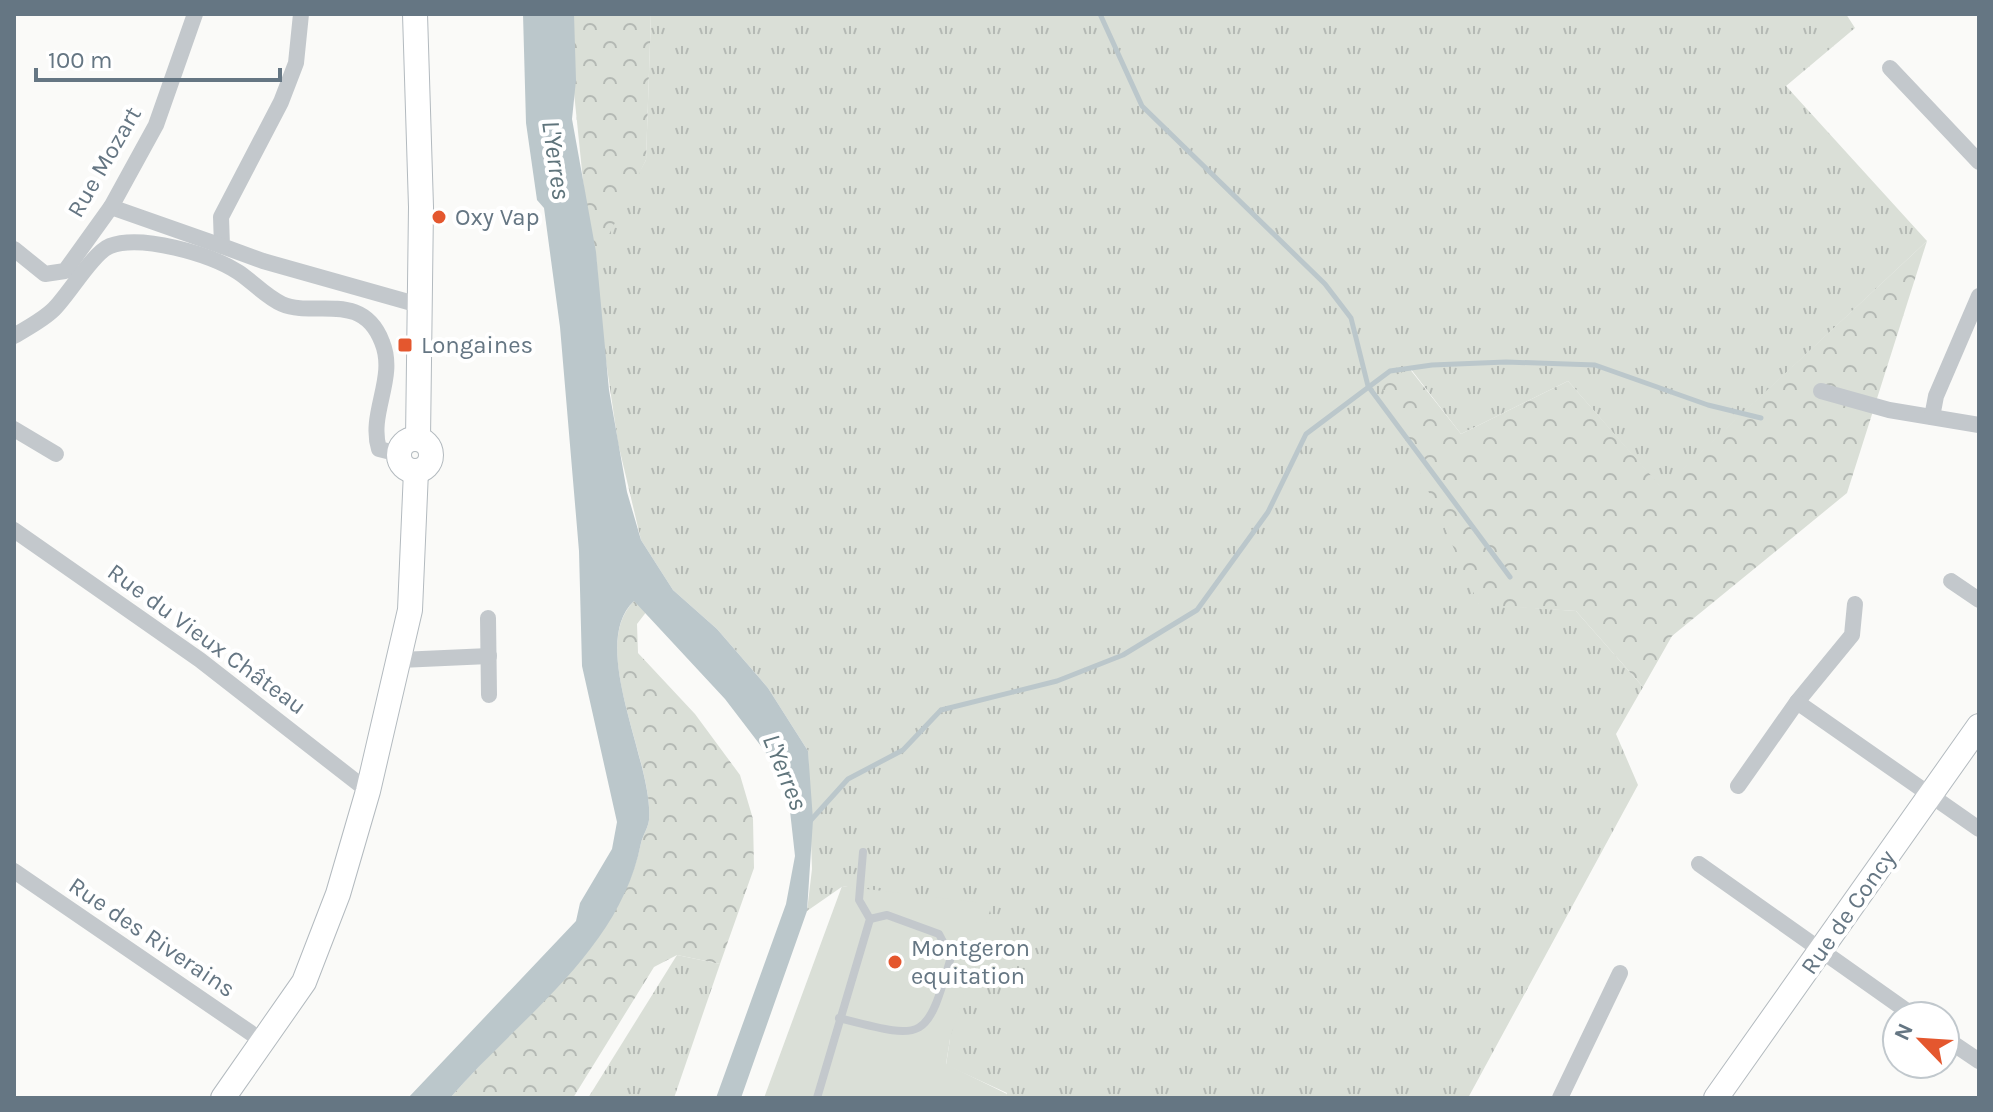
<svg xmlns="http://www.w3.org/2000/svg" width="1993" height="1112" font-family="Karla,sans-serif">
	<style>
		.grass { fill: url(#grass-tufts) }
		.forest { fill: url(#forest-crowns) }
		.garden { fill: #dadfd7 }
		.water { fill: #bbc7cb }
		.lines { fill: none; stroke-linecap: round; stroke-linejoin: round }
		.stream { stroke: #bbc7cb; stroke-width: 5 }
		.secondary-casing { stroke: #b3babf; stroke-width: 26 }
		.lane { stroke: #c3c8cc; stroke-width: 8 }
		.street { stroke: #c3c8cc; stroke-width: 16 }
		.secondary { stroke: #fff; stroke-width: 24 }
		.poi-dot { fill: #e4572e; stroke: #fff; stroke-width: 3 }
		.labels { text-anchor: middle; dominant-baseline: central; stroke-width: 8; stroke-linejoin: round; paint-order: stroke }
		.street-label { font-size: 24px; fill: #657683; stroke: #fff }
		.poi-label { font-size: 24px; fill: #657683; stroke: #fff; text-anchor: start }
		.water-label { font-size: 26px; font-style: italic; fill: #60757c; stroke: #fff }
	</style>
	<defs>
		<pattern id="grass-tufts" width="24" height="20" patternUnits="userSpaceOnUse" patternTransform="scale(2)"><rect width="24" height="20" fill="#dadfd7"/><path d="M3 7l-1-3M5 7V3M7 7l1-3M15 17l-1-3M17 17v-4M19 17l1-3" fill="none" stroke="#b4b9b4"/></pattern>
		<pattern id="forest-crowns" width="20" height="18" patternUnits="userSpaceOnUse" patternTransform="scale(2)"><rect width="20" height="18" fill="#dadfd7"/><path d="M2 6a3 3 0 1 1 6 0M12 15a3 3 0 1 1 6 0" fill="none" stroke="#b4b9b4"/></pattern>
	</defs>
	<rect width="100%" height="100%" fill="#fafaf8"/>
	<g class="grass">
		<path d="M651,14h1195l9,14 -69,58 141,155 -265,248 -94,-108 -107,53 -51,-66 69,236 97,7 67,76 -27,47 22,51 -170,313h-463l2,-5 -61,-28 4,-26 -83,-148 -24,-5 -36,25 5,-42 -4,-118 -40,-63 -51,-59 -44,-39 -32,-50 -23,-97 -17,-116 -5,-75 50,-92z"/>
		<path d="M677,955l43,9 -46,134h-86z"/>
	</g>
	<g class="forest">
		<path d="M566,14h85l-5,146 -54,109z"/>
		<path d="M1927,241l-80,252 -175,143 -29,51 -67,-76 -97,-6 -98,-220 28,-17 52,66 107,-53 94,107z"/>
		<path d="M634,601l13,10 -10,13 1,29 57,61 45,61 13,44 1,49 -34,96 -43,-9 -23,12 -81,131h-123c69,-81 168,-147 191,-255 2,-8 7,-15 8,-23 5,-59 -62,-173 -15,-219z"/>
	</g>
	<path class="garden" d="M842,886l150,18 -42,135 -4,25 61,30 -2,4h-241z"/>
	<path class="water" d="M523,14h51l2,66 -4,39 24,133 13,138 18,102 14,48 32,50 44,39 51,59 40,63 5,69 -6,91 -66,187h-25l70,-194 9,-48 -5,-45 -4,-27 -19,-30 -42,-55 -91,-98c-47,44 20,162 15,219 -1,8 -6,15 -8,23 -21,108 -122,175 -191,255h-42l168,-177 4,-18 32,-54 5,-27 -35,-156 -3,-115 -19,-224 -16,-119 -7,-8 -11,-77z"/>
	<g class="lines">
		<g class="stream">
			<path d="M1100,14l42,92 183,178 26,34 17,68 142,191"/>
			<path d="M811,820l37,-41 55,-29 38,-40 116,-29 66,-26 74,-45 71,-98 38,-78 84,-63 42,-6 74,-3 89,3 113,40 53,13"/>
		</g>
		<defs>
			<g id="secondary">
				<path d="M415,14l6,193 -3,232"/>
				<circle cx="415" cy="455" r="16"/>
				<path d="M223,1098l81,-116 34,-88 30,-103 42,-181 6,-139"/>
				<path d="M1716,1098l263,-372"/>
			</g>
		</defs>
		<use href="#secondary" class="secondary-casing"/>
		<g class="lane">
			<path d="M839,1018c86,22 87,25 112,-61l-12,-23 -52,-19 -17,4"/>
			<path d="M817,1098l53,-179 -11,-19 4,-48"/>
		</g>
		<g class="street">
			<path d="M301,14l-5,49 -15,39 -60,115 1,29 41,15 156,44"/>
			<path d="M1890,68l89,94"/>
			<path d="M111,207l111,39"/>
			<path d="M14,249l31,25 20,-3 46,-64 45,-82 39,-111"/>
			<path d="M14,336c13,-8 29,-16 40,-27 15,-15 39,-56 56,-63 31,-12 100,8 128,26 14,9 28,25 44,32 32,14 80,-14 100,38 15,36 -14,71 -3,107l20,5"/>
			<path d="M1821,391l68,19 90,15"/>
			<path d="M1932,417l4,-21 43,-100"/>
			<path d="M14,429l42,25"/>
			<path d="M14,530l186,130 168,131"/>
			<path d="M1951,581l28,19"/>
			<path d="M488,618l1,77"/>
			<path d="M400,660l89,-4"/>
			<path d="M1797,702l55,-67 3,-31"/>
			<path d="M1738,786l59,-84 182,127"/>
			<path d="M1699,864l215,152"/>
			<path d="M14,871l250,171"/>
			<path d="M1945,1038l34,23"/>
			<path d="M1560,1098l60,-125"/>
		</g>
		<use href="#secondary" class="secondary"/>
	</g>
	<g class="poi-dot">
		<circle cx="439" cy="217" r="8"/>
		<rect x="397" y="337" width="16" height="16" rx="4"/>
		<circle cx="895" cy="962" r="8"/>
	</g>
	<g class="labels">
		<g class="street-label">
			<text transform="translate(104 162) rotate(-60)">Rue Mozart</text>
			<text transform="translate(207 639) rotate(36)">Rue du Vieux Château</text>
			<text transform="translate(1848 912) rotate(-55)">Rue de Concy</text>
			<text transform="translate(152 937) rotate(34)">Rue des Riverains</text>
		</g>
		<g class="poi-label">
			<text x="455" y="217">Oxy Vap</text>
			<text x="421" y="345">Longaines</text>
			<text x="911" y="948">Montgeron<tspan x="911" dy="28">equitation</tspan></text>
		</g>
		<g class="water-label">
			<text transform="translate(556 160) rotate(82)">L'Yerres</text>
			<text transform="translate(785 772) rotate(68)">L'Yerres</text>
		</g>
	</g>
	<rect width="1993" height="1112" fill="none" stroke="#657683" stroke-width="32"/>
	<g transform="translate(1921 1040) rotate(295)"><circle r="38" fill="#ffffff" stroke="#c1c8cd" stroke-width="2"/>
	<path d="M0-6L14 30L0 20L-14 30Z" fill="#e4572e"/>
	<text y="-12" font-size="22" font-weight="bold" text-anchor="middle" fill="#657683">N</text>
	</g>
	<path d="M36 68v12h244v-12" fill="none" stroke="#657683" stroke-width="4"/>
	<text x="48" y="68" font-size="24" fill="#657683" stroke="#ffffff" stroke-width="6" paint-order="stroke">100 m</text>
</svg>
